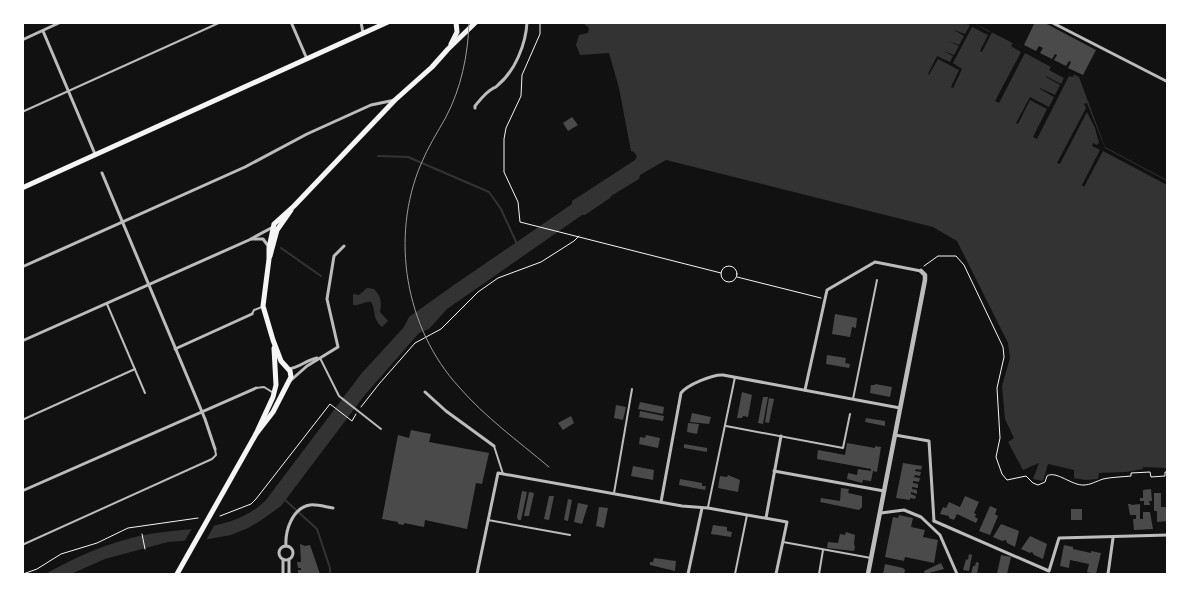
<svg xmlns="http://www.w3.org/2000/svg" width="1190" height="597" font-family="'Crimson Pro',serif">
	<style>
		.water { fill: #333 }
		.pier { fill: #111 }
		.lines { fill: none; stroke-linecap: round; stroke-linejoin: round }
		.stream { stroke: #333; stroke-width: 2 }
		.building { fill: #4a4a4a }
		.path { stroke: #f5f5f5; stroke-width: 1 }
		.service { stroke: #bcbcbc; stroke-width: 2 }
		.minor { stroke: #bcbcbc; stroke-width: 3 }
		.tertiary { stroke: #bcbcbc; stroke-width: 4.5 }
		.primary { stroke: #f5f5f5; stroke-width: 5 }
		.tram { stroke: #9a9a9a; stroke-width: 1 }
	</style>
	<rect width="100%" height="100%" fill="#111"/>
	<g class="water">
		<path d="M583,23h391l105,54 26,70 62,33v288l-24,-1v2l-17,3 -27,1 -1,6 -13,1 -11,-2v-8l-26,-6 -5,17 -10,-2 6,-16 -16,7 -15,-28 6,-4 -9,-19 -3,-33 8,-28 -2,-15 -51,-102 -24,-14 -267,-67 -26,15 -1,4 -28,17 -1,2 -25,17h-3l-135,94 -18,20 -10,4 -55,63 -83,110 -21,15 -12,7 -17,7 -22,4 -41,3 -63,17 -34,15h-26c33,-18 62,-31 99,-39 42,-8 90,-3 122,-35l95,-126 43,-47 5,-10 42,-30 121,-83v-3l63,-41 2,-4 -3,-4 -3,-1 -12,-63 -10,-35 -29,2 -4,-10 3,-10 9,-2 1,-5z"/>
		<path d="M367,288l7,1c7,7 8,14 6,23l8,9 -6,6c-11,-10 -5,-15 -11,-25 -6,-1 -11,4 -18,3v-11l6,1z"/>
	</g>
	<g class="pier">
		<path d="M964,23h10l15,9 1,-1 2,1 -10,20 -2,-1 8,-16 -16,-8 -19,36 9,6 -9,19 -2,-1 8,-17 -21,-11 -9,16 -1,-1 9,-18 13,6 3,-6 -10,-5 11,4 5,-9 -11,-5 11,4 5,-9 -10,-6 11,4 5,-9z"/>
		<path d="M1013,43l61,31 -1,3 -4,-1 -32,63 -4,-2 14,-28 -17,-9 -12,24 -2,-1 14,-26 19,10 5,-10 -14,-8v-1l15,7 5,-10 -14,-8v-1l15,8 3,-6 -15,-8 2,-3 -26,-14 -26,50 -4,-2 26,-49 -10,-6z"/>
		<path d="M1087,103l18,45 62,33v4l-64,-34 -19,36 -2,-2 18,-35 -8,-4 1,-3 4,2 2,-2 -4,-15 -8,-16 -27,52 -3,-1 29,-55 -2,-4z"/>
		<path d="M216,522l-11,20h-21l10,-17z"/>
	</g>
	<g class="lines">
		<g class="stream">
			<path d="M378,156l30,1 81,35 12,17 16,35"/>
			<path d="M281,248l40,28"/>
			<path d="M284,499l33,30 13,39v6"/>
		</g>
	</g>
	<g class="building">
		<path d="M1035,22h8l53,28 -13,25 -15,-7 3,-6 -2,-1 -3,5 -12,-6 3,-5 -2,-1 -3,5 -12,-6 3,-5 -4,-2 -3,5 -12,-6z"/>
		<path d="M572,117l6,8 -10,6 -5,-8z"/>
		<path d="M835,314l22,4 -1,10 -4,-1 -2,10 -18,-3z"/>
		<path d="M827,355l19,3 -1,5 5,1 -1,4 -23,-4z"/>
		<path d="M875,384l17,3 -2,10 -20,-4 1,-8h4z"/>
		<path d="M742,392l10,3 -4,22 -5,-1 -1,2h-5z"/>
		<path d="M763,397h5l-5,27 -5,-1z"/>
		<path d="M769,398l5,1 -5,24 -4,-1z"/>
		<path d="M640,402l24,5 -1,7 -25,-5z"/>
		<path d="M616,405l10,2 -3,13 -9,-2z"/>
		<path d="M640,411l24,5 -1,5 -24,-4z"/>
		<path d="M692,413l19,4 -2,7 -19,-2z"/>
		<path d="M571,416l3,7 -11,7 -5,-7z"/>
		<path d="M866,418l19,3v5l-20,-4z"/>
		<path d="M688,423l11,1 -2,10 -10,-2z"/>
		<path d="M411,430l20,4 -2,8 60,11 -7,31 -6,-1 -9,46 -42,-9 -1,7 -20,-4v2l-6,-1v-2l-16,-3 16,-84 11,3z"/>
		<path d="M646,435l14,3 -2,10 -19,-4 1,-7 5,1z"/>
		<path d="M847,443l28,5v-2l6,1 -4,25 -4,-1 -2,10 -8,-1 -1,3 -15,-4 1,-6 9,2 1,-6 13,2v-2l-54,-10 1,-9 27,5z"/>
		<path d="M684,444l23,4v4l-23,-4z"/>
		<path d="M903,463l19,3 -1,4 -5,-1 -1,2 6,1 -1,4 -5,-1 -1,2 6,1 -1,4 -6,-1v2l5,1v4l-6,-1v2l5,1v4l-6,-2v2l5,2 -1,3 -5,-1v2l-14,-2z"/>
		<path d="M633,466l21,4 -1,10 -22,-4z"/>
		<path d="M728,475l12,5 -2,12 -20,-4 2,-12 7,1z"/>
		<path d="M680,479l22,4v3h4l-1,4 -26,-5z"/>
		<path d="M841,488l8,1 -1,4 14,3v11l-3,3 -39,-8 1,-4 19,3z"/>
		<path d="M1151,489l1,12h-3l1,4h-6v-4h-4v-3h3v-8z"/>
		<path d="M522,491l5,1 -6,28h-3l-1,-3z"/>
		<path d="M529,492l5,1 -5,23h-5z"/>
		<path d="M1154,493h7v14h7v14l-11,1v-11h-3z"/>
		<path d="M549,496h5l-5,24 -5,-1z"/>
		<path d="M965,496l14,6 -5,11 2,1 -1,3 3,2 -2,4 -19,-9 -3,6 -5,-2v-2l-9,-2 3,-7 3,1 3,-6 11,5z"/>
		<path d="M568,499l4,1 -4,21 -4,-1z"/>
		<path d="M578,503l10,2 -6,19 -8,-2z"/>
		<path d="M1128,504h3v1l9,-1v15h3v-7h7l3,17 -19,1 -1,-11h3v-4h-6z"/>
		<path d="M990,506l7,3 -2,5 3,2 -8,19 -11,-4z"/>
		<path d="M599,507l9,1 -4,20 -8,-2z"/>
		<rect x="1071" y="509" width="11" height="11"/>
		<path d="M899,515l14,3 -2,9 14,3 -2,7 15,3 -4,23 -29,-6 -1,4 -19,-4 8,-40 5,1z"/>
		<path d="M1001,524l18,7 -4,16 -8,-4 -1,-3 -4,1 -9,-4z"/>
		<path d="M713,525l14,2v4l5,1 -1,5 -20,-3z"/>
		<path d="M846,532l9,3 -1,9 1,3 -1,4 -27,-3 1,-6 10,1 2,-9 5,1z"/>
		<path d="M1030,536l17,8 -4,15 -9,-4 -2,-3 -2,1 -9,-4z"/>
		<path d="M300,544l5,2 5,-1 10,29h-22v-4h3v-2h-3l-1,-6h4z"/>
		<path d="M1064,545l9,2v2l18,4v-2l10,2 -5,21 -9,-2 2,-8 -19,-4 -1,8 -9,-2z"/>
		<path d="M969,554l3,1 -3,16 -6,-1 3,-11 2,1z"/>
		<path d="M1001,555l10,2 -4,17h-10z"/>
		<path d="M654,558l22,3 -1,10 -25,-6v-3h3z"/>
		<path d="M976,562l3,1 -2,11h-6l2,-8h2z"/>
		<path d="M941,563l3,6 -19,5 -1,-3z"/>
		<path d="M885,564l18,4 2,2 -1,4h-21z"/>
	</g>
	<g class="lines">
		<g class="path">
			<path d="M540,22v12l-18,41 -1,21 -15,32 -2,11v33l14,30 2,20 201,51"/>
			<circle cx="729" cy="274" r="8"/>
			<path d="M924,266l14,-10h18l8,9 39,82 1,10 -7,31 3,50 -4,19 6,17 5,6 19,-4 7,7 5,2 7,-3 2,-6c9,-6 25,10 37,9 6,0 13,-4 19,-6 9,-2 19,-2 28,-3v-3l19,-1 1,5 14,-1v-4h3"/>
			<path d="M737,277l84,21"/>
			<path d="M361,407l18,-23 36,-41 26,-14 37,-37 20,-14 43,-16 33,-21 5,-5"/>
			<path d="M220,516l31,-12 5,-5 74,-95 22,17 4,-7"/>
			<path d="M142,534l3,15"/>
			<path d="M23,574l14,-5 24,-15 36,-11 31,-15 70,-10"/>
		</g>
		<g class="service">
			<path d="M22,112l199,-90"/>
			<path d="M107,304l38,89"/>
			<path d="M252,314l2,-4 8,-3"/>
			<path d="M320,358l19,38 42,33"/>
			<path d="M256,388l8,-1 8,5"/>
			<path d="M853,399l24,-119"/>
			<path d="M22,420l113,-51"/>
			<path d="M726,426l117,22 7,-34"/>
			<path d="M494,446l9,28"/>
			<path d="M614,493l18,-104"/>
			<path d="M708,507l27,-130"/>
			<path d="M488,520l82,15"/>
			<path d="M783,542l88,16"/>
			<path d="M22,545l190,-86 4,-4 -1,-6"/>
			<path d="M735,574l12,-59"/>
			<path d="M819,574l4,-24"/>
		</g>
		<g class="minor">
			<path d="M291,22l16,37"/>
			<path d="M361,22l2,11"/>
			<path d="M1051,22l117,60"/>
			<path d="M43,31l52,123"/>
			<path d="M22,40l39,-18"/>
			<path d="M475,108v-2c5,-6 10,-13 17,-17 5,-3 2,0 6,-4 17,-14 28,-41 29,-63"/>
			<path d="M102,173l103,246 10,30"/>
			<path d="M252,239h11l6,8"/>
			<path d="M22,267l223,-100 62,-33 64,-29 24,-5"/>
			<path d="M22,341l227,-101 24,-13"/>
			<path d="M175,349l77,-35"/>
			<path d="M288,369c11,-1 18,-9 29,-11"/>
			<path d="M290,381l17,-15 31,-19 -11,-48 7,-43 10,-10"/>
			<path d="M805,390l22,-100 48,-28 46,9"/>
			<path d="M425,392l21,19 48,35"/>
			<path d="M895,435l34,6 5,80"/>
			<path d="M774,471l110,20"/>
			<path d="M22,491l234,-103"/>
			<path d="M661,502l20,-109c6,-8 32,-19 42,-18l177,33"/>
			<path d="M881,513l23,-3 17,7 19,18 17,39"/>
			<path d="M766,518l15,-82"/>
			<path d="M934,521l115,50 10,-33 109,-3"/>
			<path d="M286,546c-1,-15 6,-38 24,-41 7,-1 16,2 23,3"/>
			<circle cx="286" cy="553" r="7"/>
			<path d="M283,559v15"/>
			<path d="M289,559v15"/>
			<path d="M477,574l21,-101 184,33 26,2 79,14 -11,52"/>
			<path d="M688,574l14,-66"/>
			<path d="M1108,574l5,-36"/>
		</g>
		<path class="tertiary" d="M868,574l57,-294v-5l-4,-4"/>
		<g class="primary">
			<path d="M451,44l6,-12 -1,-10"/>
			<path d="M22,188l366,-166"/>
			<path d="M270,256l7,-26 14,-20"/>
			<path d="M256,434l17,-22 18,-35 -1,-6 -9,-10 -8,-21 -10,-34 6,-47v-11l5,-24 20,-18 101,-106 37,-33 16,-18 28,-27"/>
			<path d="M177,574l79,-140 17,-37 3,-12 -2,-37"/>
		</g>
		<path class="tram" d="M469,22c-1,34 -8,66 -23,95 -9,16 -18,30 -25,47 -31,73 -16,164 38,223 26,30 59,54 90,80"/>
	</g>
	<rect width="1190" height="597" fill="none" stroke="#ffffff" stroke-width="48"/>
</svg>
